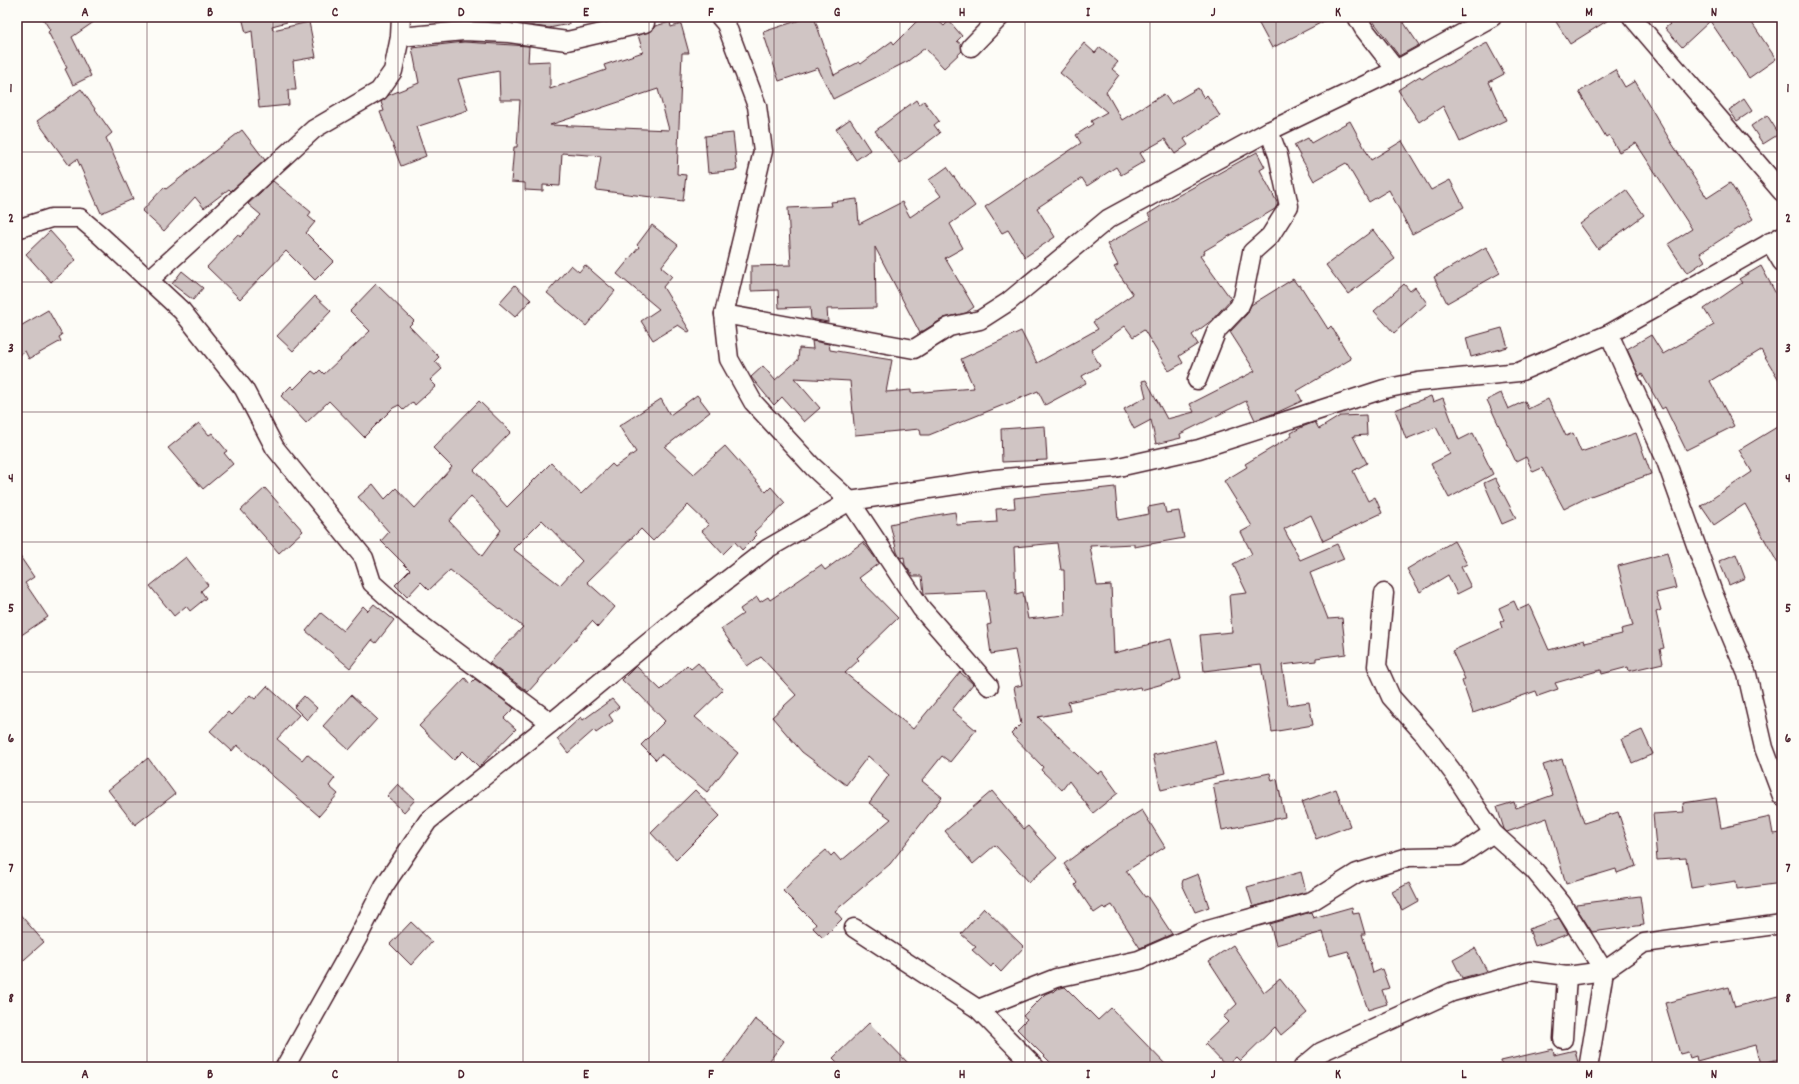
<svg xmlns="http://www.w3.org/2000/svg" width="1799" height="1084" font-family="Dekko,sans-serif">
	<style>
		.building { fill: #d0c5c4; stroke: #4a1f2b; fill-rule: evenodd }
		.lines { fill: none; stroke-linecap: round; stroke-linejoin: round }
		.minor-casing { stroke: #4a1f2b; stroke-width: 21 }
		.minor { stroke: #fdfcf7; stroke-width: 18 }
		.grid { fill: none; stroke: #4a1f2b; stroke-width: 1; stroke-opacity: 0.55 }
		.neatline { fill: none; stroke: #4a1f2b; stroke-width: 1.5 }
		.grid-label { font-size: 13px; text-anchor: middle; font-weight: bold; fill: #4a1f2b }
	</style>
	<rect width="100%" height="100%" fill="#fdfcf7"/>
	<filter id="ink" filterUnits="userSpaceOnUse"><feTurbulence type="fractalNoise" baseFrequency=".025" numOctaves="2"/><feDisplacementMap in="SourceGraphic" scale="8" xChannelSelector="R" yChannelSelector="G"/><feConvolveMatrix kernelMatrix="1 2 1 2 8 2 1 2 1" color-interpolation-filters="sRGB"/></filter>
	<g filter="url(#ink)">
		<g class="building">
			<path d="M42,17h59l-29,20 19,39 -18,9 -8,-16 2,-1 -19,-36 2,-2z"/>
			<path d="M242,17h44l1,5 -15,4 1,4 36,-8 7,35 -23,4 3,29h-8l1,15 -30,3 -7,-77 -6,2z"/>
			<path d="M485,17h83l1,7 -20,4 -39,-5 -25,-2z"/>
			<path d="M809,17h5l20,58 25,-13 2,2 31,-23 2,3 27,-27h13l10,9 5,-5 13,15 -5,5 4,3 1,7 -18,17 -19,-20 -17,13 -75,38 -15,-31 -39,13 -16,-49z"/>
			<path d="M1267,17h65l-60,31 -14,-26z"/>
			<path d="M1370,17h30l19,28 -20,11z"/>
			<path d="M1553,17h60l-43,27z"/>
			<path d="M1664,17h84l28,42 -27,19 -39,-57 -28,26 -17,-19 5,-4z"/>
			<path d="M670,22l1,5 10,-3 8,29h-7l-5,121 9,1 -3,26 -87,-11 5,-34 -39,-3 -2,33 -17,-1v6l-18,-1v-7l-14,-1 3,-35h3l3,-47h-20l-1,-29 -41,8 10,31 -52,17 10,29 -25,10 -21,-54 4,-1 -3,-9 8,-7 30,-12 -7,-35 52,-6 65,4 -1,16 22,-1v28l56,-19 -2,-5 39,-13 -5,-17 14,-4 3,-5zM658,89l11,41 -119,-5z"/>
			<path d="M1084,43l11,10 5,-6 18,15 -6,7 7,6 -13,17 16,28 42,-26 7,10 27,-16 6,10 3,-3 13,21 -36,23 4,6 -13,9 -10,-15 -25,14 5,8 -24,14 -5,-8 -29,19 -5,-8 -45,30 18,29 -30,20 -17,-27 -6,3 -17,-26 96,-64 -5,-8 17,-11 -2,-3 16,-9 -47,-39z"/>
			<path d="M1487,43l17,31 -15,8 17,38 -46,22 -17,-36 -24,16 -21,-32 22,-14 2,3 21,-14 1,2z"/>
			<path d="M1615,70l10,17 10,-6 36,61 36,56 23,-15 23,36 -53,34 5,8 -18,12 -19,-29 24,-15 -56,-86 -17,9 -10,-17 -3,2 -27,-45z"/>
			<path d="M81,89l31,44 -6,5 27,61 -32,14 -24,-54 -8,6 -32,-44z"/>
			<path d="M1744,99l8,12 -15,10 -8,-11z"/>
			<path d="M916,100l3,5 5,-4 15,20 -5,4 6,8 -40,30 -25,-32z"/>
			<path d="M1767,115l12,19 -16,10 -12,-18z"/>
			<path d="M850,119l20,31 -14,10 -20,-31z"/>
			<path d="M1350,121l21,39 31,-19 29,49 19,-10 14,27 -52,27 -23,-44 -20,12 -23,-39 -32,18 -20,-36 14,-7 3,5z"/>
			<path d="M242,130l23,30 -34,31 -2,-2 -25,19 -9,-11 -31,34 -22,-20 22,-24 2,2z"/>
			<path d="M733,133l4,37 -29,3 -3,-37z"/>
			<path d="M1257,152l8,15 -5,3 18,34 -3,5 -71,42 1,2 -5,3 31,43 -20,22 -19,14 6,9 -19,12 4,7 -14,8 -25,-41 -11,7 -8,-11 -34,24 9,16 -18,10 4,7 -41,22 -7,-14 -109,44h-8l-1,-6 -65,6 -5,-54 -56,-3 26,30 -16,14 -22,-25 -8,8 -23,-28 12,-11 12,14 23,-20 1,-12 14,1 -1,-8 17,3 1,6 62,10 -6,32 25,-2v3l63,-5 -13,-29 60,-28 16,32 61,-34 -5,-7 40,-28 -19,-27 4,-2 -11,-21 44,-25 -3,-5 24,-15z"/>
			<path d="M947,167l28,39 -25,18 13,24 -18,10 29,49 -8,6 -22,5 -24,15 -45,-86 1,61 -49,1 1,13 -17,-3 -1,-12 -31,1 -1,-18 -27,1v-25l40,-1 -3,-57 44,-2 -1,-4 26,-3 2,25 43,-22 8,15 31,-21 -12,-16z"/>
			<path d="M273,181l38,31 -3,4 7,6 -9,11 28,28 -19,19 -29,-29 -46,48 -33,-32 31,-33 2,3 21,-22 -13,-11z"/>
			<path d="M1626,190l18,25 -46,34 -18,-25z"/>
			<path d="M652,225l26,20 -17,22 11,9 -9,11 27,44 -2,1 -10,-7 -25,15 -12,-19 18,-12 -42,-35 22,-27 -2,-2z"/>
			<path d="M1373,230l22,29 -47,35 -22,-29z"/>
			<path d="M50,231l26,29 -25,22 -25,-28z"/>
			<path d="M1486,247l14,26 -53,30 -13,-26z"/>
			<path d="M571,265l8,7 6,-7 30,26 -29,35 -39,-33z"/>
			<path d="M1761,266l21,39v80l-21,-35 -51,31 24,45 -48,24 -21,-43 -3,2 -20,-35 -3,2 -12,-27 24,-14 12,19 51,-29 -10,-16 38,-26 -3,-4z"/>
			<path d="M182,271l21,17 -10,12 -21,-16z"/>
			<path d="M1293,279l5,7 2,-1 28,44 3,-3 20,33 -54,32 5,10 -24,11 -23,8 -9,-19 -66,33 1,4 -25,6 -5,-24 -17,9 -10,-20 22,-12 -4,-16 4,-1 21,39 27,-7 -4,-8 65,-33 -25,-39 17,-18 4,-9z"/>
			<path d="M376,284l38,37 -5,5 30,31 -4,4 7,8 -12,11 6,6 -21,19 -2,-3 -9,8 -5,-5 -6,3 -29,29 -35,-36 -23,22 -25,-27 10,-10 3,3 18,-18 4,3 4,-4 4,4 46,-43 -20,-20z"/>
			<path d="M1404,284l6,7 5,-4 12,16 -33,30 -20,-22z"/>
			<path d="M515,285l16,15 -16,17 -16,-14z"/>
			<path d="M315,296l16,15 -38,40 -16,-15z"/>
			<path d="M48,310l14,25 -3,2 2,4 -32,18 -4,-8 -8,5v-28z"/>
			<path d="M1502,328l6,19 -37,10 -5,-19z"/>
			<path d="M1501,393l7,16 17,-8 3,8 20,-10 18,37 7,-3 8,19 55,-19 15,41 -63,23 -24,12 -22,-41 -9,4 -7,-15 -10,5 -29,-62z"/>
			<path d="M697,395l13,17 -45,35 29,27 31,-28 41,46 5,-5 14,16 -31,29 3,3 -15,15 -7,-8 -12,12 -21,-23 7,-6 -21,-20 -35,36 -12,-12 -54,53 28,25 -17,20 -6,-6 -64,71 -39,-29 34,-36 -73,-57 -21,20 -8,-8 -14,15 -12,-12 15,-15 -29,-29 8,-9 -31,-35 15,-13 12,15 11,-11 19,20 37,-41 -19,-19 46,-47 32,31 -37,38 33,37 44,-44 30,31 31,-30 3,3 21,-15 -17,-26 42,-27 9,16zM471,496l30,34 -19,26 -33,-35zM542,520l40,41 -22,24 -47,-36z"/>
			<path d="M1431,396l2,6 10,-4 16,42 14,-7 20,41 -44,24 -18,-34 19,-10 -14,-27 -30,12 -11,-29z"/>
			<path d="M1366,415l1,20 -14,1 14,27 -14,8 15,30 7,-4 7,16 -59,28 -12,-26 -27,14 16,31 37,-16 7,15 -34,14 18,46 14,-1 4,36 -30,4v3l-34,4 6,40 21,-3 4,23 -41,7 -11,-68 -57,7 -4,-36 32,-3 -3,-37 18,-2 -14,-29 19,-10 -11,-22 11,-6 -28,-45 23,-14 -2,-3 47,-28 -1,-3 11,-6 13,-5 4,7 21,-13z"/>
			<path d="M199,423l10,12 3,-2 15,18 -3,2 9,11 -30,25 -35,-41z"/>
			<path d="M1782,424v147l-37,-67 -31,21 -13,-19 51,-34 -13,-22z"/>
			<path d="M1045,426l2,34 -45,2 -1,-33z"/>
			<path d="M1495,478l21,40 -14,6 -18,-41z"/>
			<path d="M1115,487l3,33 31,-6 -1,-7 16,-3 2,9 13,-2 5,27 -50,9v-3l-44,2 7,40 14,-1 3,68 57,-14 10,40 -40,11 -1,-3 -72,15 2,9 -32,6 60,57 4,-3 16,22 -25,20 -24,-32 -7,9 -21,-20 2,-3 -32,-33 10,-10 -7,-37 8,-2 -7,-35 -24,4 -4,-29 4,-1 -5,-33 -62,3 -2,-18h-9l-8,-11 -1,-8 -4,1 -3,-6 -7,-28 27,-6 38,-6 2,13 40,-3 -1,-13 19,-1 -1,-10zM1057,543l4,27h3l1,45 -37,4 -5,-27 -7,2 -2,-47z"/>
			<path d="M265,488l38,43 -24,22 -38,-43z"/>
			<path d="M1454,541l13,23 -6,3 10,20 -14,7 -9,-19 -28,17 -13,-23z"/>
			<path d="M863,542l16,21 -20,15 39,40 -41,40 2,2 -14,13 68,56 47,-57 13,12 -21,26 24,20 -26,32 -8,-6 -20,25 20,16 -52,67 -55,47 7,8 -19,19 -10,-10 3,-4 -33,-33 22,-23 21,-18 5,6 3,-3 7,8 50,-42 -22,-16 20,-28 -21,-19 -22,29 -44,-33 -30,-35 24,-22 -35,-38 -14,9 -26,-37 22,-15 -3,-5 17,-12 3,5 8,-5 2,3 51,-35 4,5z"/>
			<path d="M17,552l17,25 -9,6 23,34 -31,21z"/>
			<path d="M1667,553l9,35 -20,5 5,17 -5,2 8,36 -4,1 3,14 -34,8 -1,-4 -26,7 -1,-4 -46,13 3,6 -20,7 -2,-5 -63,22 -11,-32 3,-2 -13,-28 50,-23 -2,-6 4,-2 -5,-12 15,-7 4,9 11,-5 20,45 35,-10 1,3 37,-9 -1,-5 12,-3 -15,-60z"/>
			<path d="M1736,554l9,24 -16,7 -10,-24z"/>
			<path d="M186,557l22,28 -7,6 5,7 -16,13 -4,-5 -12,10 -24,-30z"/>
			<path d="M374,604l20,16 -18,23 -4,-3 -22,28 -44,-37 15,-18 22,18 20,-25 5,5z"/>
			<path d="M698,663l25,27 -28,27 43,36 -31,39 -46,-38 -5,6 -15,-15 24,-24 -27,-28 -1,1 -15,-14 14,-14 25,24 26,-25 4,4z"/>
			<path d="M465,678l5,6 5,-5 39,29 -10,10 12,11 -37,38 -16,-16 -9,9 -35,-34z"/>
			<path d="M267,686l32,29 -22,24 25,21 5,-6 28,24 -6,8 9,8 -19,22 -82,-71 -5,6 -22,-20 18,-19 3,3 19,-20 5,4z"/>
			<path d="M351,695l26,24 -28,31 -26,-24z"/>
			<path d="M304,696l13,12 -10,12 -13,-13z"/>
			<path d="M612,699l7,8 -10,8 4,6 -17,12 -2,-3 -26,23 -11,-14 24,-22 2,3z"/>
			<path d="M1642,730l11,24 -21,9 -10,-24z"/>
			<path d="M1215,741l8,34 -62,15 -8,-35z"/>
			<path d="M148,758l27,36 -40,31 -27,-35z"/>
			<path d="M1562,759l22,64 34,-11 18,54 -19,7 -1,-4 -50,15 -19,-66 -40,14 -3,-3 -7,-22 17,-5 2,6 37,-13 -10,-30z"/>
			<path d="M1270,773l2,8 5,-2 8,38 -63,13 -9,-46z"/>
			<path d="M398,784l17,16 -11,12 -17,-16z"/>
			<path d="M1336,789l14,37 -34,13 -14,-37z"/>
			<path d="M695,790l25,26 -44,44 -25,-27z"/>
			<path d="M992,791l32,38 4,-3 29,32 -28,24 -34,-37 -22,19 -28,-33z"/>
			<path d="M1716,798l5,30 49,-11 3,17 9,-1v50l-45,6 -1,-8 -45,7 -5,-30 -29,2 -4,-46 31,-2 -1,-9z"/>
			<path d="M1142,810l23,37 -39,24 19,26 2,-1 25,38 -32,14 -28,-43 -7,4 -2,-2 -9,6 -19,-28 2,-2 -13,-19 43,-32z"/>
			<path d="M1301,872l5,20 -53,15 -6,-20z"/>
			<path d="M1198,874l11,33 -14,5 -13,-28 1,-4z"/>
			<path d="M1409,883l9,18 -16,9 -10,-18z"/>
			<path d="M1640,896l4,29 -52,7 -16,-25v-3z"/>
			<path d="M1352,907l1,7 6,-1 6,21h-3l11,39 9,-4 7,19 -7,2 5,14 -19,6 -20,-59 -18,5 -7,-24 -47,13 -6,-21 41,-12 2,6z"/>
			<path d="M984,908l40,39 -23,25 -8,-8 -2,3 -19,-17 4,-3 -15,-13z"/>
			<path d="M17,911l27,31 -27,24z"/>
			<path d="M1559,918l9,16 -33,12 -6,-17z"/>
			<path d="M411,922l21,20 -21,23 -21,-21z"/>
			<path d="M1233,945l31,47 16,-13 27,34 -26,22 -6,-8 -35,34 -4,-4 -10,9 -21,-22 23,-22 -5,-5 14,-13 -28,-43z"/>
			<path d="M1475,948l12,23 -25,7 -9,-18z"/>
			<path d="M1065,987l33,33 13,-12 57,59h-113l-38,-38 10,-10 -4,-3 22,-22 7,-3 2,1 3,-3z"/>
			<path d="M1729,987l6,20 47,-12v63l-22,6 -5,-19 -58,16 -1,-5 -6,2 -2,-6 -8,2 -15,-51z"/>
			<path d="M755,1019l29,22 -19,26h-45z"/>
			<path d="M869,1023l11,11 32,33h-70l-9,-9z"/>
			<path d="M1553,1049l1,6 21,-5 4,17h-77l-1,-6z"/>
		</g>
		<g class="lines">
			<defs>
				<g id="minor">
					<path d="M720,17l6,7 31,82 6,45 -39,163 5,45 24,43 60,65 37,34 71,107 68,78"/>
					<path d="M1357,17l7,12 32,41"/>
					<path d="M1632,17l150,175"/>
					<path d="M400,37l64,-6 45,2 58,8 78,-18"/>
					<path d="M971,47l29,-30"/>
					<path d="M17,229l34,-11h29l20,17 82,76 62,78 31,59 89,110 8,25 37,33 142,107"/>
					<path d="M1770,242l12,20"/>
					<path d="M149,280l165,-151 65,-38 14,-20 7,-34 1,-20"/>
					<path d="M724,314l190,35 35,-22 31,-7 28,-18 100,-83 161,-88 127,-61 96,-53"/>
					<path d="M1609,334l56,124 48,135 34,81 17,74 18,48"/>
					<path d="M1197,380l20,-50 22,-23 4,-9 9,-46 18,-16 19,-30 -11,-51 -9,-24"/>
					<path d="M1384,593l-7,73 14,31 34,38 30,40 38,58 41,37 28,34 42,67 -15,92"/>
					<path d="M854,928l124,81 57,58"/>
					<path d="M978,1009l78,-31 83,-18 69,-30 104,-29 45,-28 51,-16 51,-1 34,-23"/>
					<path d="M1563,1039l4,-63"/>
					<path d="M285,1067l73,-130 26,-51 44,-65 123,-98 127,-105 89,-69 83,-48 145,-22 119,-11 85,-19 185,-60 34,-7 101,-10 90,-38 173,-98"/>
					<path d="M1303,1067l18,-15 131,-60 78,-21 37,5 37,-5 40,-28 138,-19"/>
				</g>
			</defs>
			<use href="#minor" class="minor-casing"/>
			<use href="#minor" class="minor"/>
		</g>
	</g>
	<path class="grid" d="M147,17v1050M273,17v1050M398,17v1050M523,17v1050M649,17v1050M774,17v1050M900,17v1050M1025,17v1050M1150,17v1050M1276,17v1050M1401,17v1050M1526,17v1050M1652,17v1050M17,152h1765M17,282h1765M17,412h1765M17,542h1765M17,672h1765M17,802h1765M17,932h1765"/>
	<rect width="1799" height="1084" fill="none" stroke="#fdfcf7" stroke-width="44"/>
	<rect x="22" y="22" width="1755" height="1040" class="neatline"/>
	<g class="grid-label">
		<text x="85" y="16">A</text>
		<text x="210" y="16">B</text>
		<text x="335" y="16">C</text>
		<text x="461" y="16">D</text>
		<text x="586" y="16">E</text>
		<text x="711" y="16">F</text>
		<text x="837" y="16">G</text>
		<text x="962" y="16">H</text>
		<text x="1088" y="16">I</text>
		<text x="1213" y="16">J</text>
		<text x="1338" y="16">K</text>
		<text x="1464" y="16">L</text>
		<text x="1589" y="16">M</text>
		<text x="1714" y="16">N</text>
		<text x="11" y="92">1</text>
		<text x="1788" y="92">1</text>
		<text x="11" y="222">2</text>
		<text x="1788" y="222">2</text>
		<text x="11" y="352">3</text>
		<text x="1788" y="352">3</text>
		<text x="11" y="482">4</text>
		<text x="1788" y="482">4</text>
		<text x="11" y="612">5</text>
		<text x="1788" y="612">5</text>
		<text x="11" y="742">6</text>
		<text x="1788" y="742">6</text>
		<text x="11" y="872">7</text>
		<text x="1788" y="872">7</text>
		<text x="11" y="1002">8</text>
		<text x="1788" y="1002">8</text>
		<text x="85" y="1078">A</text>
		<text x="210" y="1078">B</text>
		<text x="335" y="1078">C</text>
		<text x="461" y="1078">D</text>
		<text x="586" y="1078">E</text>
		<text x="711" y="1078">F</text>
		<text x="837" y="1078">G</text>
		<text x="962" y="1078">H</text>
		<text x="1088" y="1078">I</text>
		<text x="1213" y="1078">J</text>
		<text x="1338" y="1078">K</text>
		<text x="1464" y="1078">L</text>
		<text x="1589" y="1078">M</text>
		<text x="1714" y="1078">N</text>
	</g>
</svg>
